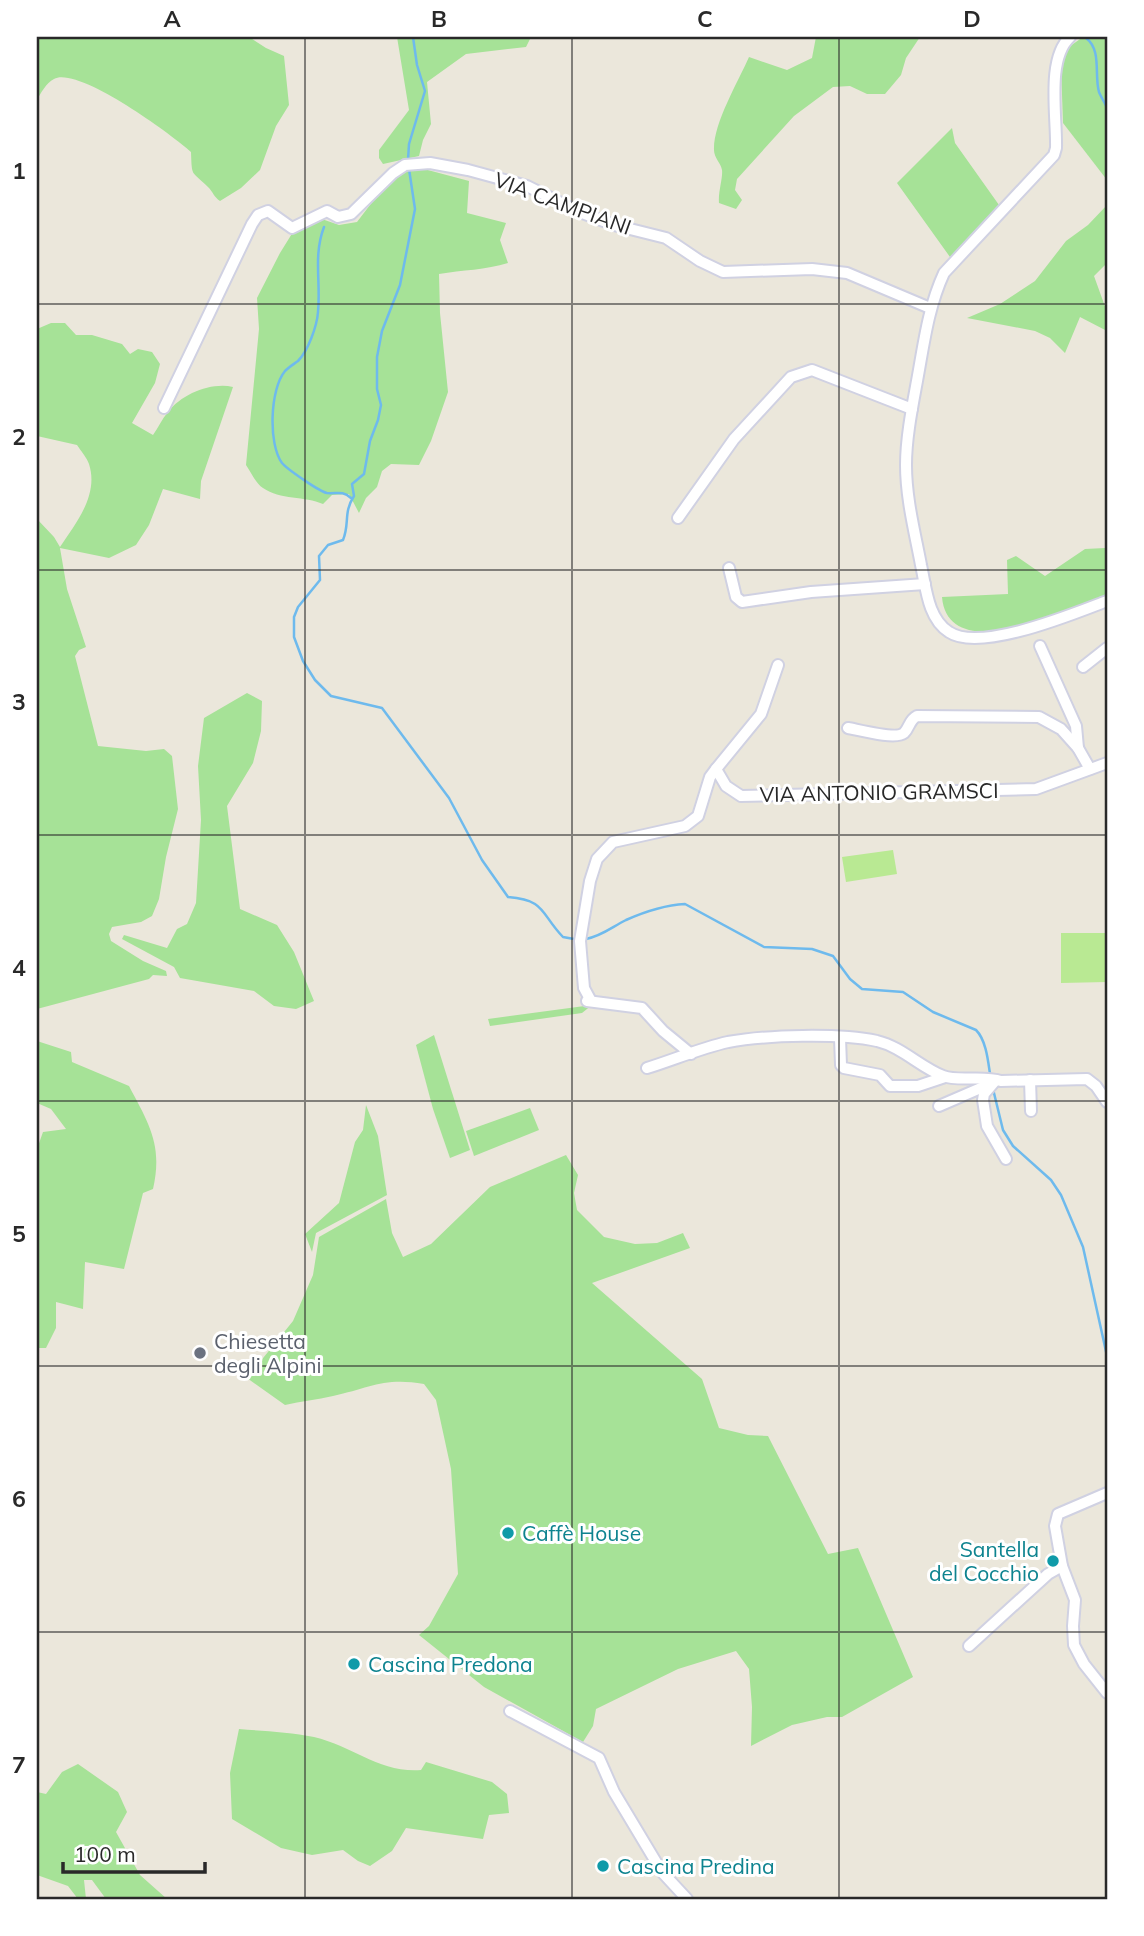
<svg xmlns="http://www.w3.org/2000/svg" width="1144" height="1936" font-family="Mulish,sans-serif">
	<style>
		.green { fill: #a6e297 }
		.pitch { fill: #b9e993 }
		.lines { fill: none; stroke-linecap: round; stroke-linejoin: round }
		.stream { stroke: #6ebaed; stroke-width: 2.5 }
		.minor-casing { stroke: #d0d1e2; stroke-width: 14 }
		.minor { stroke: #fff; stroke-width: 10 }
		.grid { fill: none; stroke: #292929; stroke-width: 2; stroke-opacity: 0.55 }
		.worship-dot { fill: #6b7280; stroke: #fff; stroke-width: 2.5 }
		.culture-dot { fill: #0f9aa8; stroke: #fff; stroke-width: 2.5 }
		.labels { text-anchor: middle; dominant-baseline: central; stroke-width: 6; stroke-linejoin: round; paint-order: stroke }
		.street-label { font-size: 21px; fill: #292929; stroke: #fff }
		.worship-label { font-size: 21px; fill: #5b616d; stroke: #fff; text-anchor: start }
		.culture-label { font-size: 21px; fill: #0d838f; stroke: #fff; text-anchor: start }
		.neatline { fill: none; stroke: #292929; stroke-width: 2.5 }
		.grid-label { font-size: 23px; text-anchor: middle; font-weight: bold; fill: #292929 }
	</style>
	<rect width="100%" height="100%" fill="#ebe7db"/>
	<g class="green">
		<path d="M37,37h212l17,11 18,8 5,49 -13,21 -16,44 -19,18 -21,13c-6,-4 -7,-9 -12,-14 -17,-17 -16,-9 -17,-35 -20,-18 -113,-86 -137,-73 -8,4 -13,14 -17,21z"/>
		<path d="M397,37h134l-5,10 -60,7 -39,28 4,42 -8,16 -4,16 -36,8 -4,-6v-8l30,-40z"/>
		<path d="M816,37h104l-14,21 -5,17 -16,19h-18l-17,-8 -17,1 -39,29 -57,63 -2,11 7,10 -6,9 -17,-6c-1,-11 4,-25 3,-33 -1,-7 -8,-12 -8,-20 -1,-26 24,-68 35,-93l38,13 25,-12z"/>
		<path d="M1083,37h24v143l-44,-57 -2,-56 5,-18z"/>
		<path d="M952,128l3,15 44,62 -49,52 -53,-74z"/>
		<path d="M424,169l45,12 -2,32 39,10 -6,17 8,23c-22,7 -46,7 -69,11l1,39 8,79 -17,49 -12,24 -28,-1 -9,7 -5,16 -11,11 -7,15 -10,-19 -17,1 -9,9c-18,-8 -43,-4 -60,-16 -7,-4 -12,-16 -17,-23l13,-136 -2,-31 23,-45 13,-21 26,-14 20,7 18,-3 29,-38 16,-12z"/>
		<path d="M1107,205v58l-13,13 13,36v19l-27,-14 -15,36 -15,-15 -15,-7 -68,-13 33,-14 35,-23 31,-40 22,-16z"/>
		<path d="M51,323h14l11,12h16l30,9 8,10 8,-5 14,3 8,12 -5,19 -23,40 21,12c5,-7 9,-16 15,-23 14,-18 43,-30 65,-25l-32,94 -1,18 -37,-10 -14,36 -13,20 -27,13 -49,-10 7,41 19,58 -7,3 -4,6 23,90 48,5 18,-2 8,7 6,53 -12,48 -7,42 -7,17 -11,6 -29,5 -3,7 2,7 32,20 23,10 1,5 -14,-1 -4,4 -112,30v-490l17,18 6,10c16,-24 39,-52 29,-83 -2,-6 -8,-13 -12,-19l-40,-9v-107z"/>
		<path d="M1105,548l2,4v45c-36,13 -159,71 -165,0l66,-3 -1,-34 9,-4 29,20 40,-27z"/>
		<path d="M247,693l15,8 -1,30 -8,32 -26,43 13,103 37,16 17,27 20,49 -18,8 -22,-3 -20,-15 -74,-13 -6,-11 -52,-28 2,-4 43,13 10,-19 10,-5 9,-21 5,-83 -3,-54 6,-48z"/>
		<path d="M592,1005l-10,8 -92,13 -2,-7z"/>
		<path d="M434,1035l36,115 -20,8 -17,-49 -17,-64z"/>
		<path d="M37,1041l34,11 1,10 57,24c20,38 34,59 24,103l-10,4 -19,76 -39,-7 -2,47 -27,-7v26l-10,20h-9v-199l6,-17 23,-3 -15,-20 -14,-6z"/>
		<path d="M366,1105l12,31 9,59 -71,38 -4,19 -7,-18 34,-31 16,-61 8,-12z"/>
		<path d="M530,1108l9,22 -65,26 -8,-25z"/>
		<path d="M566,1155l12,20 -4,18 3,17 27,27 31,7 22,-1 26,-10 7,15 -98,35 110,96 17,49 29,7 20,1 60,118 30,-6 55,129 -71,40h-15l-35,8 -41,21 1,-39 -3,-38 -13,-18 -58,18 -82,40 -3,17 -10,16 -99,-55 -65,-52 10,-9 29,-52 -7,-105 -15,-69 -12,-16c-40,-7 -54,4 -91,12 -16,4 -32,5 -48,9l-38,-27 46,-57 20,-46 6,-38 67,-38 6,34 11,24 28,-13 59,-57z"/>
		<path d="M239,1729c24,2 51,3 75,8 39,9 65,36 107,33l5,-8 66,20 15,12 2,19 -20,2 -6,24 -77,-11 -14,23 -22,15 -12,-5 -15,-11 -31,5 -31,-7 -49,-29 -2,-46z"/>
		<path d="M78,1764l40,28 9,20 -11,20 24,43 27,24h-61l-14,-19h-8l2,19h-8l-10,-13 -31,-11v-83l9,2 16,-22z"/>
	</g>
	<g class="pitch">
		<path d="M893,850l4,24 -51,8 -4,-25z"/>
		<path d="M1061,933h46v49l-46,1z"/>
	</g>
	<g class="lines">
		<g class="stream">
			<path d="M1086,38c16,12 8,37 13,54 2,5 6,11 8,16"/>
			<path d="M408,160l1,-16 16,-53 -8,-26 -4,-28"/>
			<path d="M409,169l6,40 -15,76 -18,46 -5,26v32l4,16 -3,15 -8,21 -6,33 -12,10 2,12c-11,17 -4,27 -11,44l-15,5 -9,11 1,24 -22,27 -4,10v20l9,24 12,19 16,16 51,12 67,90 33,62 26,37c38,3 32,16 55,40l11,2"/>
			<path d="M324,227c-11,29 -3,55 -6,85 -1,14 -10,39 -20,49 -4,3 -9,6 -13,10 -15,18 -17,73 -3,92 5,6 38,29 45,30 10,1 15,-3 24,5"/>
			<path d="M586,939c16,-3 26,-12 40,-19 18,-8 40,-15 59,-16l79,43 48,2 21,7 17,23 12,10 41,3 30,20 43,18c10,10 12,30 14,44"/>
			<path d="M993,1089l10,41 10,16 38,34 10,15 22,52 24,109"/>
		</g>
		<defs>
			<g id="minor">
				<path d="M1070,37c-24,22 -13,80 -14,111l-2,7 -110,118c-16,35 -20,70 -27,108 -5,27 -11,57 -11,84 0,34 9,68 15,100 5,23 7,54 28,67 31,21 126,-19 158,-31"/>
				<path d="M164,408l88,-184 6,-9 10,-4 24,17 35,-17 11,6 13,-3 42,-41 12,-8 25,-2 38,7 59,16 50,25 37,14 52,13 34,23 23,11 89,-3 35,4 83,35"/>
				<path d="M678,518l56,-79 57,-62 21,-7 100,39"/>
				<path d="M729,568l7,29 6,5 69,-10 114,-8"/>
				<path d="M1040,646l36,80 2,22"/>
				<path d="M778,665l-17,49 -45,55 10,17 15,10 295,-7 71,-26"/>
				<path d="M1083,667l24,-19"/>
				<path d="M848,728c11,2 48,12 56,5 6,-6 5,-13 13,-17l122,1 22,12 17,19 12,21"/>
				<path d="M587,1001l55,7 21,23 28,23"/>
				<path d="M591,1001l-7,-13 -4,-47 10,-60 7,-22 16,-17 72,-16 13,-10 12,-39 6,-8"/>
				<path d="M840,1038l1,27 3,3 36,7 10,11h28l27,-9"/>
				<path d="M647,1068c26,-8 54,-20 81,-26 39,-7 111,-9 149,-1 25,6 43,26 66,35 16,6 39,-1 58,5l86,-2 9,7 11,16"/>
				<path d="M996,1080l-12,14 -1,6 4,26 19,33"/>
				<path d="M1030,1080l1,31"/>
				<path d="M939,1106l51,-22"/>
				<path d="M1107,1493l-49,21 -3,12 7,40 13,34 -2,26 1,19 10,19 23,29"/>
				<path d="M969,1646l79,-72 14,-8"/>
				<path d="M510,1711l89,47 15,34 48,80 25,27"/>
			</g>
		</defs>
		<use href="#minor" class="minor-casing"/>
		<use href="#minor" class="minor"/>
	</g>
	<path class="grid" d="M305,37v1862M572,37v1862M839,37v1862M37,304h1070M37,570h1070M37,835h1070M37,1101h1070M37,1366h1070M37,1632h1070"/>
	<circle class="worship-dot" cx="200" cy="1353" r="7"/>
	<g class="culture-dot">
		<circle cx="508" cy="1533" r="7"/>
		<circle cx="1053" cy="1561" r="7"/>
		<circle cx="354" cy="1664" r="7"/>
		<circle cx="603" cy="1866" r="7"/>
	</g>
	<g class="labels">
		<g class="street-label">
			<text transform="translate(563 203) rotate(20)">VIA CAMPIANI</text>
			<text transform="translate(879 792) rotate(-1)">VIA ANTONIO GRAMSCI</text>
		</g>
		<g class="worship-label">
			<text x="214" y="1341">Chiesetta<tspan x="214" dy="24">degli Alpini</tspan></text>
		</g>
		<g class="culture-label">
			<text x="522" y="1533">Caffè House</text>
			<text x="1039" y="1549" text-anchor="end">Santella<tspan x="1039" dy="24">del Cocchio</tspan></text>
			<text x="368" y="1664">Cascina Predona</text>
			<text x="617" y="1866">Cascina Predina</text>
		</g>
	</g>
	<rect width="1144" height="1936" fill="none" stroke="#ffffff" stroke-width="77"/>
	<path d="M63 1862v10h142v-10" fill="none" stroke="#292929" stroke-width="3.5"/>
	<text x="74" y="1862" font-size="21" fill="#292929" stroke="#ffffff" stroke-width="5" paint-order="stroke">100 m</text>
	<rect x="38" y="38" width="1068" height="1860" class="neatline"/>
	<g class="grid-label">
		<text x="172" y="27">A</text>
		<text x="439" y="27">B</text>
		<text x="705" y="27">C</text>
		<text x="972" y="27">D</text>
		<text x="19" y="179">1</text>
		<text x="19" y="445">2</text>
		<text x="19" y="710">3</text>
		<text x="19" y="976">4</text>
		<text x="19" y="1242">5</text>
		<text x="19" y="1507">6</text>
		<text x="19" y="1773">7</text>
	</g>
</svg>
